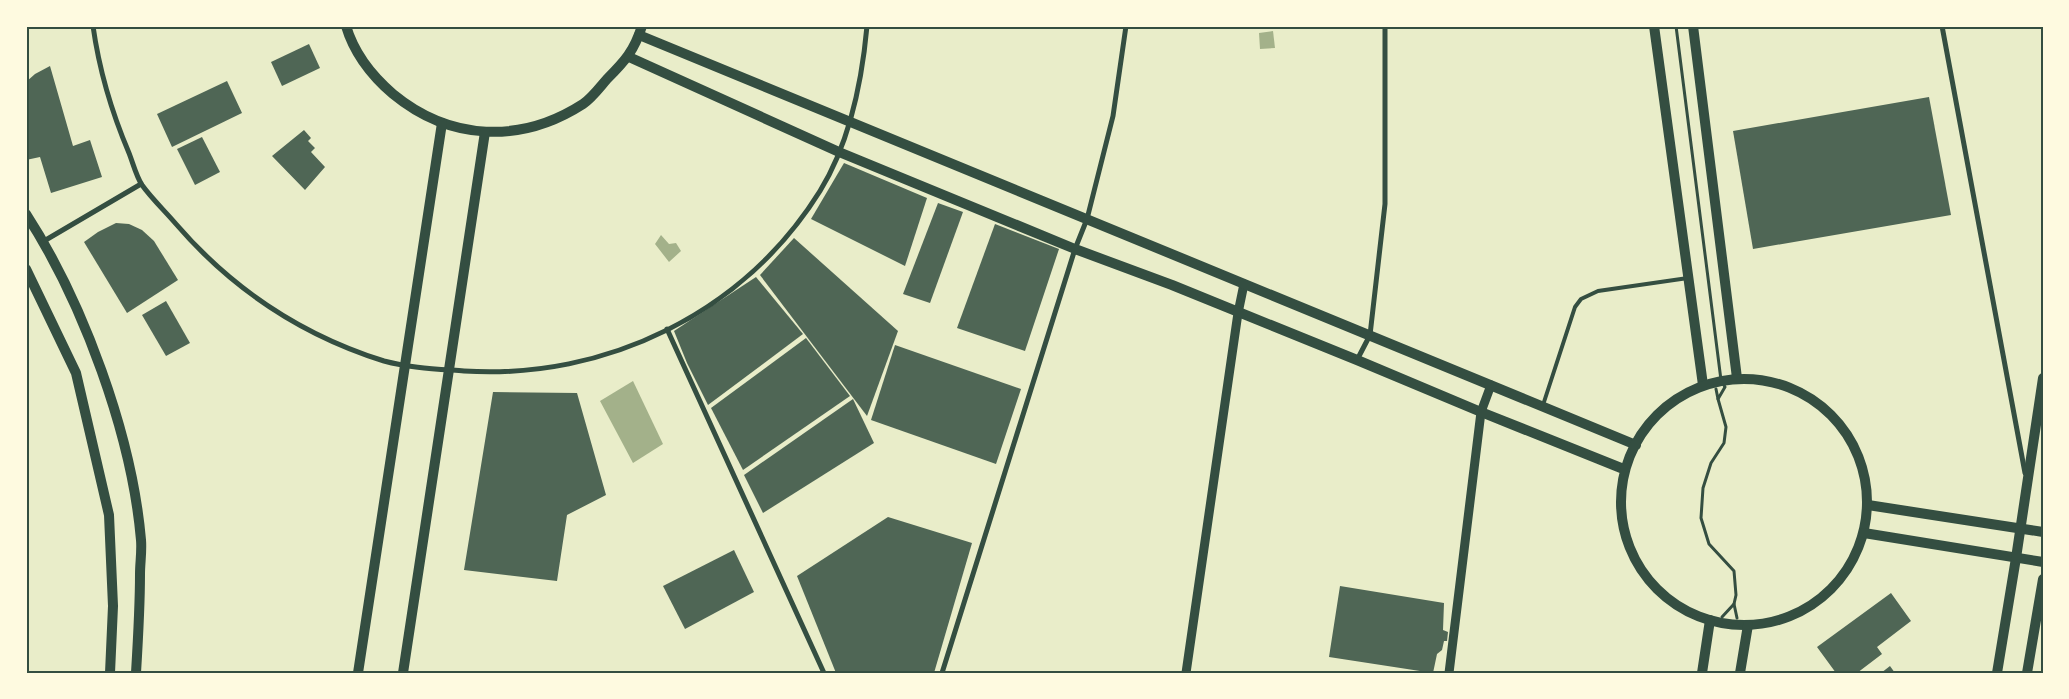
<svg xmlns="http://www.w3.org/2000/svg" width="2069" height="699" font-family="'Public Sans',sans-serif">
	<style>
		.water { fill: #a3b18a }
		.building { fill: #4f6655 }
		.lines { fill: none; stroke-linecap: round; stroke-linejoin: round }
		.path { stroke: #344e41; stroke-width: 3 }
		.service { stroke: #344e41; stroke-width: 4 }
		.minor { stroke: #344e41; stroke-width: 5 }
		.tertiary { stroke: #344e41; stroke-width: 9 }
		.secondary { stroke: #344e41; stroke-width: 10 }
		.neatline { fill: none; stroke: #344e41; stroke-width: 2 }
	</style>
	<rect width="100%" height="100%" fill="#e9edc9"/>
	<g class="water">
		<path d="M1273,31l2,17 -15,1 -1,-16z"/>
		<path d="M661,235l8,9 7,-1 5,8 -12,11 -14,-18z"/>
		<path d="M633,381l30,63 -30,19 -33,-62z"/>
	</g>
	<g class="building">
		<path d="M309,44l11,24 -38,18 -11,-24z"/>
		<path d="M50,66l23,80 17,-6 12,37 -51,16 -11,-36 -14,3v-78l9,-8z"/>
		<path d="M227,81l15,32 -70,34 -15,-33z"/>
		<path d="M1929,97l22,118 -198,34 -20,-118z"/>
		<path d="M304,130l7,8 -3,3 7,7 -4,4 14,15 -20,23 -33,-34z"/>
		<path d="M202,137l18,35 -25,13 -18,-36z"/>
		<path d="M844,163l83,35 -22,68 -94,-47z"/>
		<path d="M938,203l25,9 -33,91 -27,-9z"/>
		<path d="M116,223l13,1 13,6 12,11 24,39 -51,33 -43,-71 14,-10z"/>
		<path d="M995,224l64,25 -34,102 -68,-23z"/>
		<path d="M794,238l104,93 -31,85 -107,-141z"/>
		<path d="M756,277l47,57 -95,71 -21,-42 -13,-32z"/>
		<path d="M166,301l24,42 -24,13 -24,-41z"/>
		<path d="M806,338l44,58 -107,74 -32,-62z"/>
		<path d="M895,345l126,44 -25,75 -125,-44z"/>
		<path d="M493,392l84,1 29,102 -39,20 -10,66 -93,-11z"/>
		<path d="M853,399l21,44 -111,70 -19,-38z"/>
		<path d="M888,517l84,26 -38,130h-98l-39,-97z"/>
		<path d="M734,550l20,42 -69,37 -22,-43z"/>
		<path d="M1340,586l104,17 -1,27 5,2 -1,9h-3l-2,9 -5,4 -4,19 -104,-16z"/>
		<path d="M1891,593l20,28 -34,26 5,7 -25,19h-21l-19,-26z"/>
		<path d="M1890,666l5,7h-14z"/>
	</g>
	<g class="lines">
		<g class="path">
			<path d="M1676,26l45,354 4,7 -7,12 -2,-10"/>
			<path d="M1718,399l8,28 -2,16 -13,20 -8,25 -2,30 8,26 25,27 2,24 -2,9"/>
			<path d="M1722,617l12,-13 3,14"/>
		</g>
		<path class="service" d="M1543,405l32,-98 6,-8 17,-8 90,-13"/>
		<g class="minor">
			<path d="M93,26c6,43 19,87 36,127 4,10 7,23 13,32 10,14 23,26 34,39 57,66 125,111 208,137 26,7 54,8 80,10 142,9 280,-58 356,-180 29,-47 42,-110 47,-165"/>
			<path d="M1942,26l83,447"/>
			<path d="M44,241l97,-57"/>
			<path d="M667,329l157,344"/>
			<path d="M1357,360l13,-25 15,-131v-178"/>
			<path d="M942,673l133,-424 12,-30 26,-103 13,-90"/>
		</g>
		<g class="tertiary">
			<path d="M1186,673l52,-360 6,-29"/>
			<path d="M1449,673l32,-261 10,-27"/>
		</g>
		<g class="secondary">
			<path d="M346,26c8,27 26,50 47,68 57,47 128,50 190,10 9,-6 17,-17 24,-25 18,-18 27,-28 35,-53"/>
			<path d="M1654,26l49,359"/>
			<path d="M1693,26l44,352"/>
			<path d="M639,35l997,410"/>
			<path d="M629,57l210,95 236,97 97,36 185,75 124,52 140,56"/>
			<path d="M26,214c57,88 106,221 115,326 1,11 -1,23 -1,34 0,33 -2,66 -4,99"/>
			<path d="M26,269l50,104 33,142 4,91 -3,67"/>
			<circle cx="1744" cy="502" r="123"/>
			<path d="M1868,505l175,27"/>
			<path d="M1864,533l179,29"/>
			<path d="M358,673l84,-550"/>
			<path d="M403,673l82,-541"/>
			<path d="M1702,673l8,-53"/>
			<path d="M1740,673l8,-48"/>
			<path d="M1997,673l19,-115 27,-180"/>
			<path d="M2027,673l16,-94"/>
		</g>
	</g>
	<rect width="2069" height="699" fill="none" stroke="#fefae0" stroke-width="55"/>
	<rect x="28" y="28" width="2014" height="644" class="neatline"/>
</svg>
